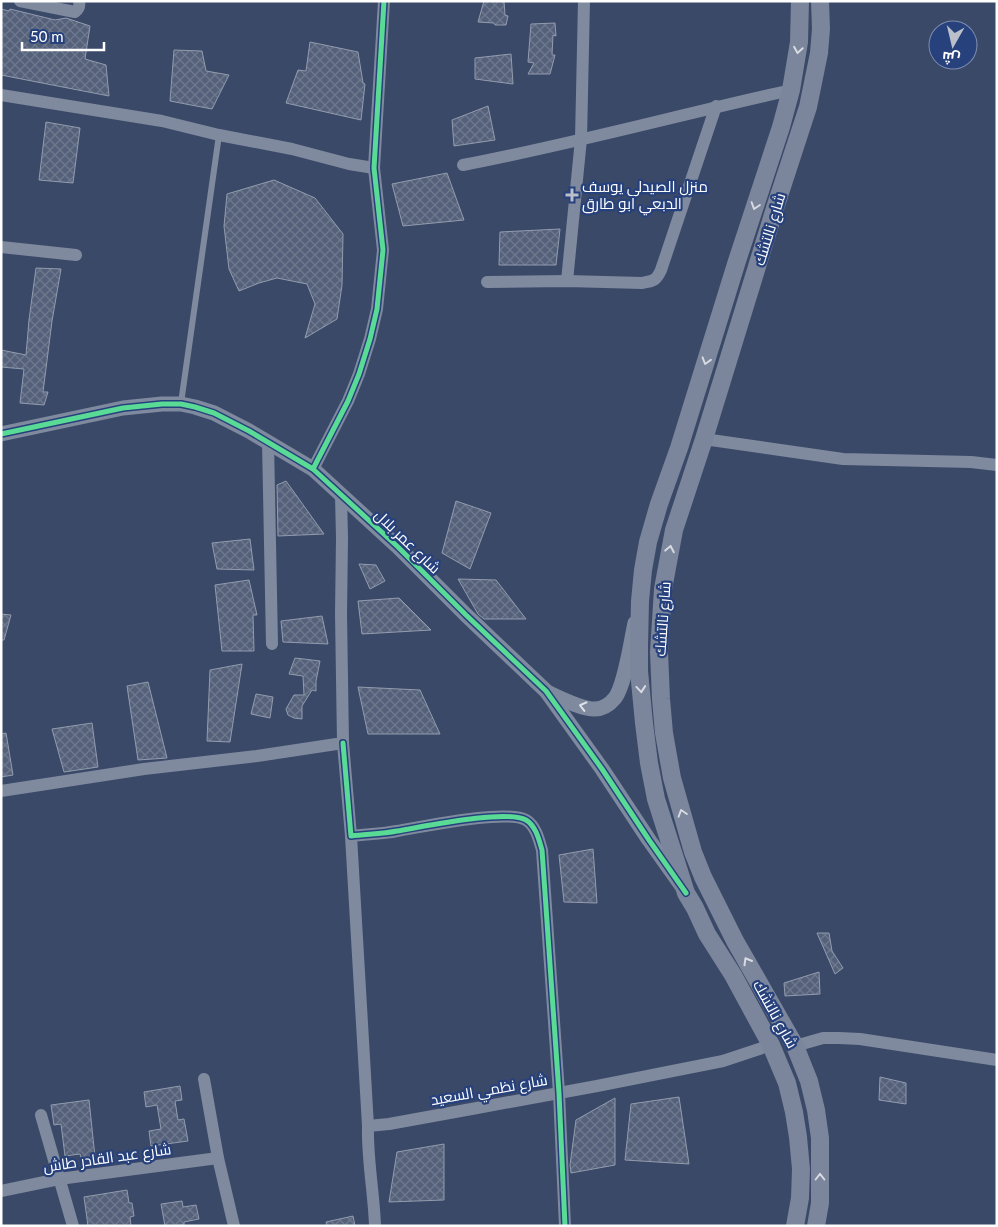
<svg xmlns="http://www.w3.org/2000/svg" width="998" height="1227" font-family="Lato,Cairo,sans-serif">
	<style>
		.building { fill: url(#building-cross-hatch); stroke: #929cae }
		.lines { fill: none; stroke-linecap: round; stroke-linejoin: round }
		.service { stroke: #7f8a9f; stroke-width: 6 }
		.minor { stroke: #7f8a9f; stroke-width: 12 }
		.tertiary { stroke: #7f8a9f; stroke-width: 15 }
		.secondary { stroke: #7b859b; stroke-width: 18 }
		.cycleway-casing { stroke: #27417c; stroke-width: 8 }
		.cycleway { stroke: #5adb95; stroke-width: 5 }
		.oneway { stroke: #d7dae1 }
		.oneway2 { stroke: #dfe2e7 }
		.poi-dot { fill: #babfca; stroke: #27417c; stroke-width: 2 }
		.labels { text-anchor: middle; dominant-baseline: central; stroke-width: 4.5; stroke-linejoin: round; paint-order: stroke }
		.poi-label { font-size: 15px; fill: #fff; stroke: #27417c; text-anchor: start }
		.street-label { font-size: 15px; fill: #fff; stroke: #27417c }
	</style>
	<defs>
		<pattern id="building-cross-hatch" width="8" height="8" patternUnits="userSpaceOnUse" patternTransform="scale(1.25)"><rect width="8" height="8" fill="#55617a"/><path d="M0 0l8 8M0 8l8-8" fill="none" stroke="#6e798e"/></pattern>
	</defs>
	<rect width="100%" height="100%" fill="#3b4968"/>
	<g class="building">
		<path d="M484,1h20l1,14 3,1 -2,9h-11l-1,-2 -16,-1z"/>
		<path d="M1,9l8,2 1,-2 45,11 11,-2 24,8 -5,33 21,6 3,31 -108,-21z"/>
		<path d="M555,23l1,13 -3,-1 -1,20h3l-5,19h-22l6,-11 -6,-1 3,-38z"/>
		<path d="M310,42l48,10 5,31 2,1 -4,36 -75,-17 12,-33 8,1z"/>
		<path d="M174,50l28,1 4,20 23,4 -17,34 -42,-8z"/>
		<path d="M511,54l2,30 -38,-5v-21z"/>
		<path d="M488,106l7,34 -41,6 -2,-26z"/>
		<path d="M46,122l34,6 -7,55 -34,-3z"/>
		<path d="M447,173l17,47 -61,6 -11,-42z"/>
		<path d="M274,180l41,18 28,36 -1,51 -5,34 -32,19 10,-34 -8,-20 -30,-6 -18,5 -20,8 -10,-22 -5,-43 3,-32z"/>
		<path d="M560,229l-4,36h-57l1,-33z"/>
		<path d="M36,268l25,1 -9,52 -9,71h5l-4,13 -24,-2 4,-34 -23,-2v-17l25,5 3,-35z"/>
		<path d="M286,481l38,53 -46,2 -1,-51z"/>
		<path d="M456,501l35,12 -21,56 -28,-16z"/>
		<path d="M250,539l4,31 -37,-1 -5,-26z"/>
		<path d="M359,564l17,1 9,16 -15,8z"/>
		<path d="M458,579l38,1 30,39h-42l-6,-5z"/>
		<path d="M249,580l8,35h-4l1,36h-32l-7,-66z"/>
		<path d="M399,598l32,32 -69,4 -4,-33z"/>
		<path d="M1,614l10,1 -7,25h-3z"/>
		<path d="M322,616l6,28 -45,-2 -2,-21z"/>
		<path d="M295,658l25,3 -4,20v10l-4,-1 -10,16v13l-8,-1 -6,-3 -2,-6 8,-14h10l-1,-19 -14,-2z"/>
		<path d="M242,664l-12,78 -23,-1 3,-71z"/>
		<path d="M148,682l19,76 -29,2 -11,-74z"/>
		<path d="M358,687l62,3 20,44h-72z"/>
		<path d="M256,694l17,3 -3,21 -19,-4z"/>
		<path d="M92,723l6,44 -34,5 -12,-43z"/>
		<path d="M6,733l7,42 -12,2v-43z"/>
		<path d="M593,849l4,54 -33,-1 -5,-47z"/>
		<path d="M817,933h12l3,18 11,17 -8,6z"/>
		<path d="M819,972l1,22 -35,2 -1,-13z"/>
		<path d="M880,1077l26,6v21l-27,-4z"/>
		<path d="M180,1086l2,14 -7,1 3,19 6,-1 4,22 -37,5 -2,-15 12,-2 -4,-24 -11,2 -2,-15z"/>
		<path d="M679,1097l10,67 -64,-4 6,-56z"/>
		<path d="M615,1098v67l-44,8 -1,-8 6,-45z"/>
		<path d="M89,1100l6,57 -14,1 -1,-4 -15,2 -4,-32 -7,1 -3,-20z"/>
		<path d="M444,1144v56l-55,2 8,-50z"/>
		<path d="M127,1190l2,13h3l2,13 -4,1 1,9h-43l-4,-29z"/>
		<path d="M182,1201l1,6 13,-2 3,14 -15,3v3l-19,1 -4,-22z"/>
		<path d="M353,1216l2,10h-28l-1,-4z"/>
	</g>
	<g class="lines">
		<path class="service" d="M181,403l38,-268"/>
		<g class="minor">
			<path d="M20,1l55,11c4,-3 5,-6 4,-11"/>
			<path d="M1,95l161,26 57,14 73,14 57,15 25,4"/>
			<path d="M463,165c110,-21 219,-51 328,-75"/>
			<path d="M1,247l75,8"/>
			<path d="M567,281l14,-142 3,-138"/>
			<path d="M487,282l80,-1 75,2c11,-2 14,-2 19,-13l55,-164"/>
			<path d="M704,439l139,20 128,3 26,3"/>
			<path d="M268,442l4,202"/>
			<path d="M313,469l35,-68 11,-27 11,-35 7,-30 6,-59 -9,-82 10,-167"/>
			<path d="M343,743l8,93c15,-2 31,-2 46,-5 25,-4 109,-22 129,-11 10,6 13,20 16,30l17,243 6,133"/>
			<path d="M1,791l143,-22 113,-13 86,-13 -2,-129 1,-76 -1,-43"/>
			<path d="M351,836l17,290"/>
			<path d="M795,1046l28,-8h16l21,1 137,21"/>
			<path d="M204,1079l14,79 16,68"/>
			<path d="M41,1115l32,111"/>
			<path d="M1,1191l58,-12 159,-21"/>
			<path d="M375,1226c-1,-33 -8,-67 -7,-100l21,-2 88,-16 120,-22 126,-25 48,-16"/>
		</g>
		<g class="tertiary">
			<path d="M1,434l122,-26 39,-4h19l14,3 19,6 35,18 64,38 85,78 68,68 80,76 56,78 47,71 32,45"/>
			<path d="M547,692c13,6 34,17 48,17 8,0 15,-5 20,-11 10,-13 16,-57 20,-75"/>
		</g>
		<g class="secondary">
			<path d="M795,1226l5,-28 1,-29 -3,-32 -4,-25 -7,-29 -16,-38 -38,-70 -26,-41 -12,-26 -9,-15 -30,-94 -7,-36 -5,-40 -5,-52v-25l1,-45 3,-31 5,-28 11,-38 20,-56 58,-187 44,-134 10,-37 8,-48 1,-41"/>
			<path d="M816,1226l4,-23v-65l-4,-28 -7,-29 -14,-35 -60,-105 -32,-64 -10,-25 -21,-74 -8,-45 -3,-34 -2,-47 4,-63 11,-59 30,-91 71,-231 33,-101 11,-54 2,-24 -1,-28"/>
		</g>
		<defs>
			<g id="cycleway">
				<path d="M1,434l122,-26 39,-4h19l14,3 19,6 35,18 64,38 85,78 68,68 80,76 56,78 47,71 37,53"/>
				<path d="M313,469l35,-68 11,-27 11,-35 7,-30 6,-59 -9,-82 10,-167"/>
				<path d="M343,743l8,93c15,-2 31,-2 46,-5 25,-4 109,-22 129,-11 10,6 13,20 16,30l17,243 6,133"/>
			</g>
		</defs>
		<use href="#cycleway" class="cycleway-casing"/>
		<use href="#cycleway" class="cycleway"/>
	</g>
	<defs><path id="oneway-chevron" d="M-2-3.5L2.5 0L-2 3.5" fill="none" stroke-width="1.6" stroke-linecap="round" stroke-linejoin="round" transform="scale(1.25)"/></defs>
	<g class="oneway">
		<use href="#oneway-chevron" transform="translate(798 50) rotate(99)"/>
		<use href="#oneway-chevron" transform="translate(755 206) rotate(108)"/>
		<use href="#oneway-chevron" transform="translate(706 361) rotate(107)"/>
		<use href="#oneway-chevron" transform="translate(670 549) rotate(-79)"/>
		<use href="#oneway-chevron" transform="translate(641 689) rotate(85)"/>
		<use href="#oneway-chevron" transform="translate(682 813) rotate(-108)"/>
		<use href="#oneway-chevron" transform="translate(747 961) rotate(-120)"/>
		<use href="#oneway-chevron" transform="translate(820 1177) rotate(-90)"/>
	</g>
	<use class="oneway2" href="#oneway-chevron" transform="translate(583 706) rotate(-166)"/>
	<path class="poi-dot" d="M569.5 187.5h5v5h5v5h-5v5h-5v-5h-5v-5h5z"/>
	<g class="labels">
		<g class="poi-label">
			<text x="582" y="186">منزل الصيدلي يوسف<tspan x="582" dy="17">الدبعي ابو طارق</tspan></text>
		</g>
		<g class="street-label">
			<text transform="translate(769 229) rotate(-73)">شارع نالتشك</text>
			<text transform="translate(408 541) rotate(44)">شارع عمر بلال</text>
			<text transform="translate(662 619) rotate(-86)">شارع نالتشك</text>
			<text transform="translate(776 1014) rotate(61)">شارع نالتشك</text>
			<text transform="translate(489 1089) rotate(-10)">شارع نظمي السعيد</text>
			<text transform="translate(107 1157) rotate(-8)">شارع عبد القادر طاش</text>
		</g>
	</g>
	<rect width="998" height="1227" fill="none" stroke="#ffffff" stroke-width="5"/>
	<g transform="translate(953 45) rotate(188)"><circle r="24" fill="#27417c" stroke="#7d8db0"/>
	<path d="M0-4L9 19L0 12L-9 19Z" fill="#babfca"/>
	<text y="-8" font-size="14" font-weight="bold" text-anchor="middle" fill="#ffffff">ش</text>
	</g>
	<path d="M22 42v8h82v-8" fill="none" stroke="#ffffff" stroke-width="2.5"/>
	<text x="30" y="42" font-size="15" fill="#ffffff" stroke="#27417c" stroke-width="4" paint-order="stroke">50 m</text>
</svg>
